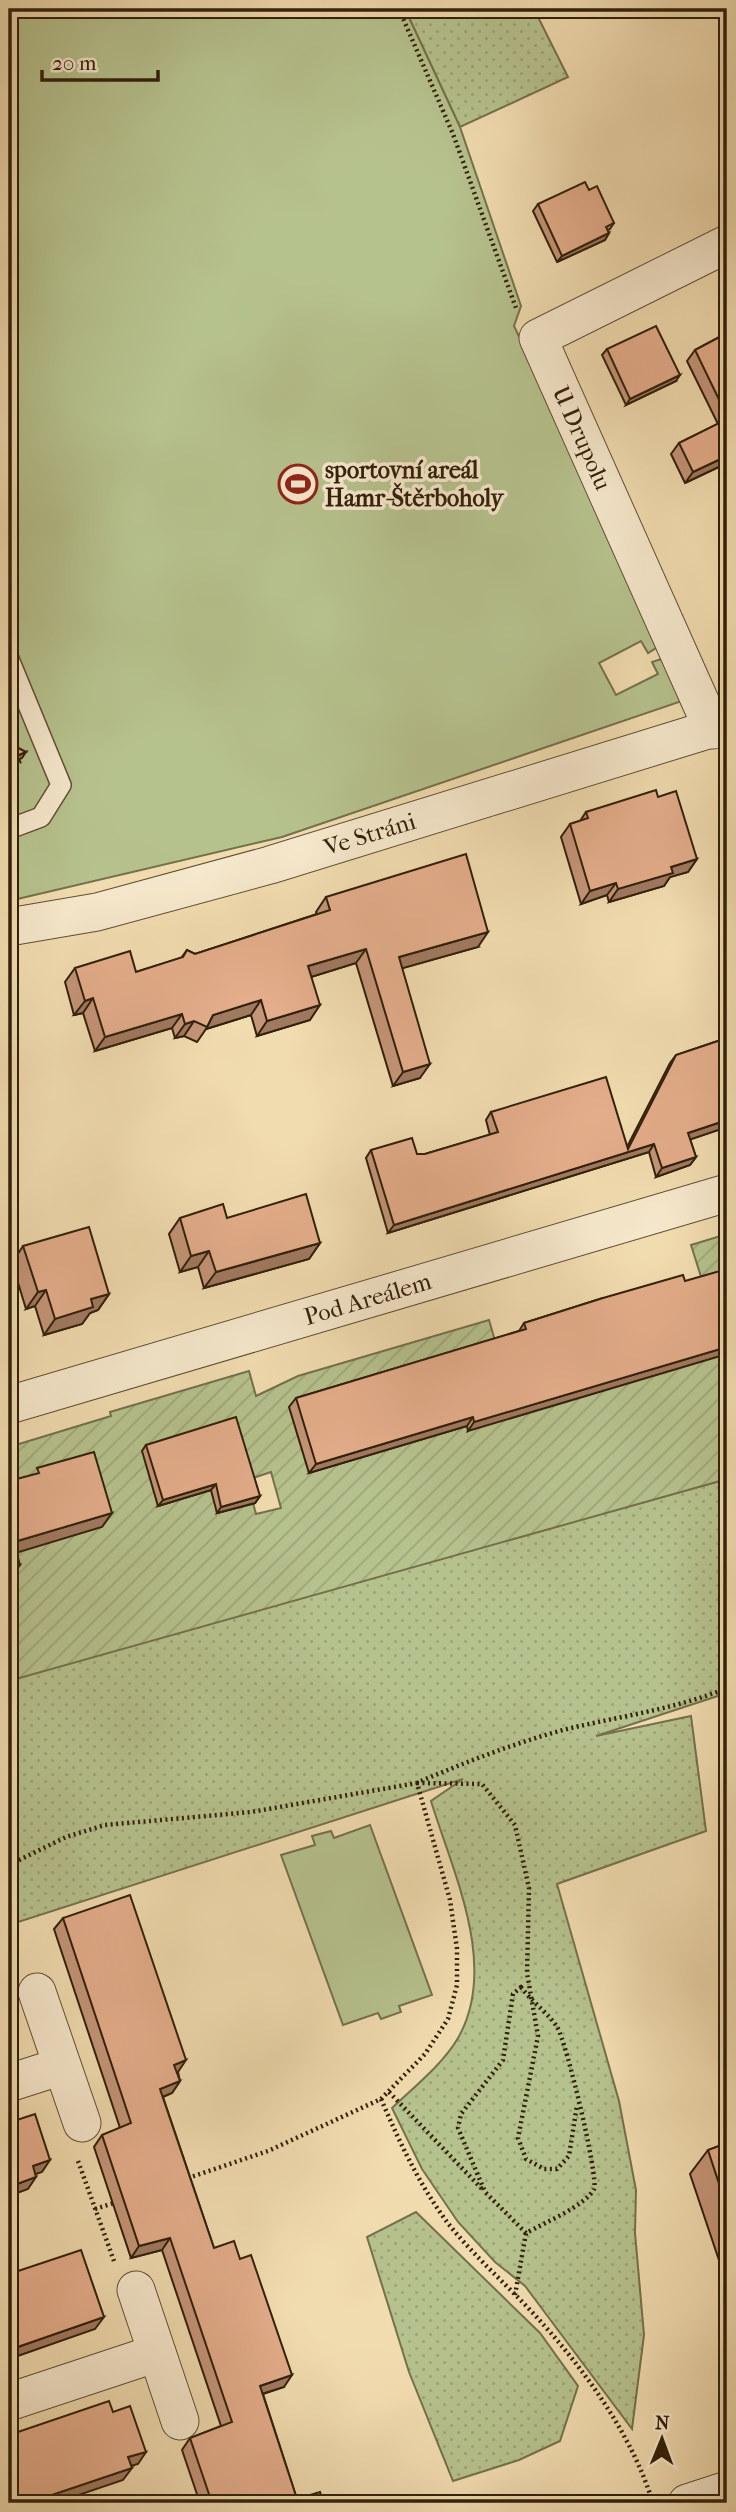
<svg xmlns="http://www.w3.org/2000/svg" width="736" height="2512" font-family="'IM FELL French Canon',serif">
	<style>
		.grass { fill: url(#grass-dots); stroke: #74714c; stroke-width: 2 }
		.garden { fill: url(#garden-furrows); stroke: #74714c; stroke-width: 2; fill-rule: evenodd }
		.pitch { fill: #b6c28e; stroke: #74714c; stroke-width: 2 }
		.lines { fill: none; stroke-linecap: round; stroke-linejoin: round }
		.lane-casing { stroke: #614f34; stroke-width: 22 }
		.street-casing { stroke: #614f34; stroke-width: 39 }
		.path { stroke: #31200a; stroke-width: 4.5; stroke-dasharray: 2 3.5; stroke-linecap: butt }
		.lane { stroke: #f6e8cc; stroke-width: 19 }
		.street { stroke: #f6e8cc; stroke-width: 37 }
		.wall { fill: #c49578; stroke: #31200a; stroke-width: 2 }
		.shaded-wall { fill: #a07961; stroke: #31200a; stroke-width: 2 }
		.building { fill: #e4ad8b; stroke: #31200a; stroke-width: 2 }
		.labels { text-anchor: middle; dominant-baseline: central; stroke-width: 7; stroke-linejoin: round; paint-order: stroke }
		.street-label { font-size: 24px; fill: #31200a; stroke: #f6e8cc }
		.poi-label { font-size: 24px; font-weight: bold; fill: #31200a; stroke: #f6e8cc; text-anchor: start }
	</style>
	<defs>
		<pattern id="grass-dots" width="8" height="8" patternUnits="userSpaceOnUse" patternTransform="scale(1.75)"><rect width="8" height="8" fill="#b6c28e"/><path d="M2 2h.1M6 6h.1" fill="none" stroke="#9da679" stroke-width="1.8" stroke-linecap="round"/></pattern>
		<pattern id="garden-furrows" width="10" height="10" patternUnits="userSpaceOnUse" patternTransform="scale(1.75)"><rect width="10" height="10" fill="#b6c28e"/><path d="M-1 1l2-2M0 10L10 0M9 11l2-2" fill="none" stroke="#9da679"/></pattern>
	</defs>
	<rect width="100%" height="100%" fill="#f1dcb0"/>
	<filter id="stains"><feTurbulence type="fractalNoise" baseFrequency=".00286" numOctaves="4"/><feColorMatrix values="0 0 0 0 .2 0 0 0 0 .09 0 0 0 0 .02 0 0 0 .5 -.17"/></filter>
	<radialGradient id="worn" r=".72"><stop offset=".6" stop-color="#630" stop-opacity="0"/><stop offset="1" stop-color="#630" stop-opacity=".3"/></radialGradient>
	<g class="grass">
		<path d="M405,9h129l34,68 -108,50z"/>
		<path d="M727,1479v214l-131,43 95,-20 15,115 -149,53 62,217 17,89 -1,43 9,102 -12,94 -107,-143 -30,-24 -37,-40 -36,-53 -30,-61c22,-21 51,-44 66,-70 41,-72 -5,-165 -27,-237l32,-22 -454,146v-246z"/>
		<path d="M416,2212l124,121 38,53 -18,55 -41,19 -66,21 -44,-109 -42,-135z"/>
	</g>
	<g class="garden">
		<path d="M727,1234v42l-24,7 -12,-38z"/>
		<path d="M489,1320l7,24 231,9v126c-239,67 -478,135 -718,202v-234l102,-31 -1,-4 139,-41 7,25 42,-20zM144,1450l106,29 21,-7 10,36 -25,6 -3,-11 -42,-13 -53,16z"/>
	</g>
	<g class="pitch">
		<path d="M9,9h396l55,118 61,179 -7,20 150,317 -16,10 -7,-12 -42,22 17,32 42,-21 -6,-12 18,-6 15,44 -403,137 -273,64z"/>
		<path d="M370,1825l62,170 -33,11 2,6 -20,7 -3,-6 -35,12 -62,-170 34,-10 -3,-9 19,-5 3,7z"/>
	</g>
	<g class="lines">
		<defs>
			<path id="lane" d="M9,659l52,126 -20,32 -32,12"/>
			<g id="street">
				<path d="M713,730l-175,-392 189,-94"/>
				<path id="s1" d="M9,927l88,-15 173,-47 457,-141"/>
				<path id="s2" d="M9,1405l718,-212"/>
				<path d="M37,1992l45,131"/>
				<path d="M9,2083l53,-17"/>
				<path d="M136,2290l44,131"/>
				<path d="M9,2402l148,-49"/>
				<path d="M687,2503l40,-13"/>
			</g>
		</defs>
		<use href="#lane" class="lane-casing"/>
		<use href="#street" class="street-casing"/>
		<g class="path">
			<path d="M399,9l54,125 63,174"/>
			<path d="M9,766l12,-5"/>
			<path d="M421,1781c48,-20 96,-39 146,-52 54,-13 109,-20 160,-41"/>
			<path d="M417,1783l65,1 33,41 14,63 -2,85 11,63 -20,102 8,21 18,10h13l12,-13 8,-51"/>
			<path d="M9,1865l57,-28 39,-12 146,-13 166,-29 33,117 7,49v36l-9,34 -23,35 -44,45 -113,52 -83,28"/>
			<path d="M521,1987c10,14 29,28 36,40 9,13 42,151 37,162 -9,17 -50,34 -68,44l-41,-41 -27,-64 3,-14 42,-54 10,-66z"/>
			<path d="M389,2092l93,97"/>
			<path d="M381,2099c19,44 38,85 66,123 28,36 65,67 95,101 44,49 87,109 108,171"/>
			<path d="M78,2161l36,100"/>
			<path d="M95,2209l22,-7"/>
			<path d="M515,2295l11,-62"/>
		</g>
		<use href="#lane" class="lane"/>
		<use href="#street" class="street"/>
	</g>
	<g class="wall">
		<path d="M727,115v13l-3,-7z"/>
		<path d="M589,190l25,33 -4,6 -2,1 1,3 -4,7 -48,22 -24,-51 5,-7z"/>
		<path d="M727,333v130l-42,20 -14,-29 8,-11 39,-19 -31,-63 8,-11z"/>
		<path d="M607,349l69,32 -50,24 -24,-50z"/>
		<path d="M727,782v23l-6,-15z"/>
		<path d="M658,797l39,62 -9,13 -18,5 -6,9 -55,16 -2,-7 -26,9 -20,-67 9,-13 10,-3 6,-9z"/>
		<path d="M326,897l152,50 -76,21 18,110 -27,8 -37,-123 -45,14 -1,43 -53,16 -6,-21 -45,14 -9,13 -13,-6 -9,2 -3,-10 -77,23 -12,-38 -9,2 -9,-33 10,-14 61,4 45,-14 6,-8 8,4 122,-40 -1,-2z"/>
		<path d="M727,1038v89l-37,12 6,18 -6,8 -34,12 -7,-25 -261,81 -22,-75 5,-8 46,4h8l65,-19 -4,-15 5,-8 136,35 43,-84 6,-8z"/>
		<path d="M180,1218h47l93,25 -11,16 -105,29 -6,-21 -18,5 -11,-38z"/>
		<path d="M23,1246l86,48 -11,16 -8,3 -8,11 -38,11 -9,-29 -9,3 -14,-46z"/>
		<path d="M603,1298l-135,133 -1,-5 -158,47 -20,-66 7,-9 223,-67 5,-8z"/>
		<path d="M146,1445l114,51 -5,7 -38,10 -6,-23 -53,16 -16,-55z"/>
		<path d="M63,1918l115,154 2,9 -8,12 -9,4 51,151 70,139 -21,7 34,105 27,4h-124l-18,-53 8,-12 31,-12 -59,-176 -31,8 -37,-111 8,-12 18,-7 -66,-199z"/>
		<path d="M727,2143v141l-37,-110 18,-24z"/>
	</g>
	<g class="shaded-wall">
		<path d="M609,233l-4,7 -48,22 5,-6z"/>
		<path d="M680,375l-4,6 -50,24 4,-6z"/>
		<path d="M727,456v7l-42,20 8,-11z"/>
		<path d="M26,752l-4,6 -13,6v-5z"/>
		<path d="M697,859l-9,13 -18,5 -6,9 -55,16 9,-13 53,-22z"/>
		<path d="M616,883l-9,12 -26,9 9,-13z"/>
		<path d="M488,932l-10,15 -89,25 10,-15z"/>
		<path d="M366,949l-10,14 -58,18 10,-15z"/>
		<path d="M93,998l-10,15 -9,2 11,-14z"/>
		<path d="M261,1000l-10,15 -45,14 7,-14z"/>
		<path d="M320,1005l-10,15 -53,16 10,-15z"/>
		<path d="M182,1014l-10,14 -77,23 10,-14z"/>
		<path d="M194,1021l-10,15 -9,2 10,-14z"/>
		<path d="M430,1064l-10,14 -27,8 10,-14z"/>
		<path d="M727,1120v7l-44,15 5,-9z"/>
		<path d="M654,1144l-5,8 -261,81 6,-8z"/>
		<path d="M696,1157l-6,8 -34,12 6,-9z"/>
		<path d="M320,1243l-11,16 -105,29 12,-16z"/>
		<path d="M209,1251l-11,16 -18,5 11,-16z"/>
		<path d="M46,1290l-11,16 -9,3 12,-17z"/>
		<path d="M109,1294l-11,16 -8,3 -8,11 -38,11 11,-16 36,-20z"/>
		<path d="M727,1347v7l-259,77 6,-9z"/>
		<path d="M473,1417l-6,9 -158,47 7,-9z"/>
		<path d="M216,1484l-5,6 -53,16 5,-6z"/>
		<path d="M260,1496l-5,7 -38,10 4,-6z"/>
		<path d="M112,1513l-10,14 -93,28 5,-13z"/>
		<path d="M20,1565l-10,14h-1v-11z"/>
		<path d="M186,2060l-8,12 -12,4 8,-11z"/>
		<path d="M180,2081l-8,12 -20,8 8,-12z"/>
		<path d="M50,2160l-8,12 -18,6 9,-12z"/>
		<path d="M36,2177l-8,12 -19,7v-9z"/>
		<path d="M170,2238l-8,12 -31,8 8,-12z"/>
		<path d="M104,2317l-9,12 -86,30v-9z"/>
		<path d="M292,2375l-8,12 -32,10 8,-11z"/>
		<path d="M146,2452l-8,12 -18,5 8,-12z"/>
		<path d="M132,2468l-9,12 -68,23h-27z"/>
	</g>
	<g class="building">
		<path d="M585,182l4,8 8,-4 17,37 -8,4 3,6 -47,23 -24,-52z"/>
		<path d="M656,326l24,49 -50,24 -23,-50z"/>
		<path d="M727,333v83l-32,-66z"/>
		<path d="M727,419v37l-34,16 -14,-29z"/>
		<path d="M9,743l17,9 -17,7z"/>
		<path d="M656,790l2,7 18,-6 21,68 -26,8 2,6 -55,16 -2,-6 -26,8 -20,-67 18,-6 -2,-6z"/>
		<path d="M466,854l22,78 -89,25 31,107 -27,8 -37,-123 -58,17 12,39 -53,16 -6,-21 -48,15 -6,12 -13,-6 -9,3 -3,-10 -77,23 -12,-39 -8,3 -10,-33 55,-17 6,21 47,-15 4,-7 8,4 135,-44 -4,-13z"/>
		<path d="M727,1038v82l-39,13 8,24 -34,11 -8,-24 -260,81 -23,-75 41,-12 5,16h8l73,-22 -7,-20 115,-35 22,72 48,-94z"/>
		<path d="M306,1194l14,49 -104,29 -7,-21 -18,5 -11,-38 43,-14 4,14z"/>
		<path d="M89,1227l20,67 -18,5 2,8 -38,12 -9,-29 -8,2 -15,-46z"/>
		<path d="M727,1269v78l-253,75 -1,-5 -157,47 -20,-66 230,-69 -2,-6 79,-25 80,-23 2,6z"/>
		<path d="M236,1417l24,79 -39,11 -5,-23 -53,16 -17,-55z"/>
		<path d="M94,1452l18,61 -98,29 6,23 -11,3v-87l30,-8 -2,-5z"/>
		<path d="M130,1895l56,165 -12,5 6,16 -20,8 54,159 20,-7 6,18 11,-4 41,120 -32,11 37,113 23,-7 4,11h-112l-22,-65 42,-16 -62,-184 -31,8 -37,-111 29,-12 -68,-205z"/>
		<path d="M13,2109l4,11 18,-6 15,46 -17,6 3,11 -27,10v-76z"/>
		<path d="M727,2143v65l-19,-58z"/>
		<path d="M81,2250l23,67 -95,33v-76z"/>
		<path d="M109,2401l4,11 17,-6 16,46 -18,5 4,11 -104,35h-18l-1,-3v-65z"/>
	</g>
	<defs>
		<symbol id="stadium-ring" viewBox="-11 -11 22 22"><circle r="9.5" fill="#f6e8cc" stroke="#8f2418" stroke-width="1.5"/><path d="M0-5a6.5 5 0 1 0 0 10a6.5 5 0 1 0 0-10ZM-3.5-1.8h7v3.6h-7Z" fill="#8f2418"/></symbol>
	</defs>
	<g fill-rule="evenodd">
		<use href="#stadium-ring" x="276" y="462" width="44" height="44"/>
	</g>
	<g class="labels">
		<g class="street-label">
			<text transform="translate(582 438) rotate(66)">U Drupolu</text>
			<text stroke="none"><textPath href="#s1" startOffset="373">Ve Stráni</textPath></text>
			<text stroke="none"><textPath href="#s2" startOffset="374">Pod Areálem</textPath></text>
		</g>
		<g class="poi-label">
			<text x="325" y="470">sportovní areál<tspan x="325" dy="28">Hamr-Štěrboholy</tspan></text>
		</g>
	</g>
	<rect width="736" height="2512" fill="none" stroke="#f1dcb0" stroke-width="35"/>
	<rect x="10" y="10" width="715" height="2491" fill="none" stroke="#31200a" stroke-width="3.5"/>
	<rect x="18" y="18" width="701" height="2477" fill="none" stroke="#31200a" stroke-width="2"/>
	<g transform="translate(662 2439) rotate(1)" stroke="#f6e8cc" stroke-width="5" paint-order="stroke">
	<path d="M0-5L12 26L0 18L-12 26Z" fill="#31200a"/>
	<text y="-10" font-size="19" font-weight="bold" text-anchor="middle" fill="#31200a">N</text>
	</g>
	<path d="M42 70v10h116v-10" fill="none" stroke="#31200a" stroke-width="3.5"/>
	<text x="52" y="70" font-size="21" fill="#31200a" stroke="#f6e8cc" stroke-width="5" paint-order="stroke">20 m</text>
	<rect width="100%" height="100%" filter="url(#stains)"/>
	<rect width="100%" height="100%" fill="url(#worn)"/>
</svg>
